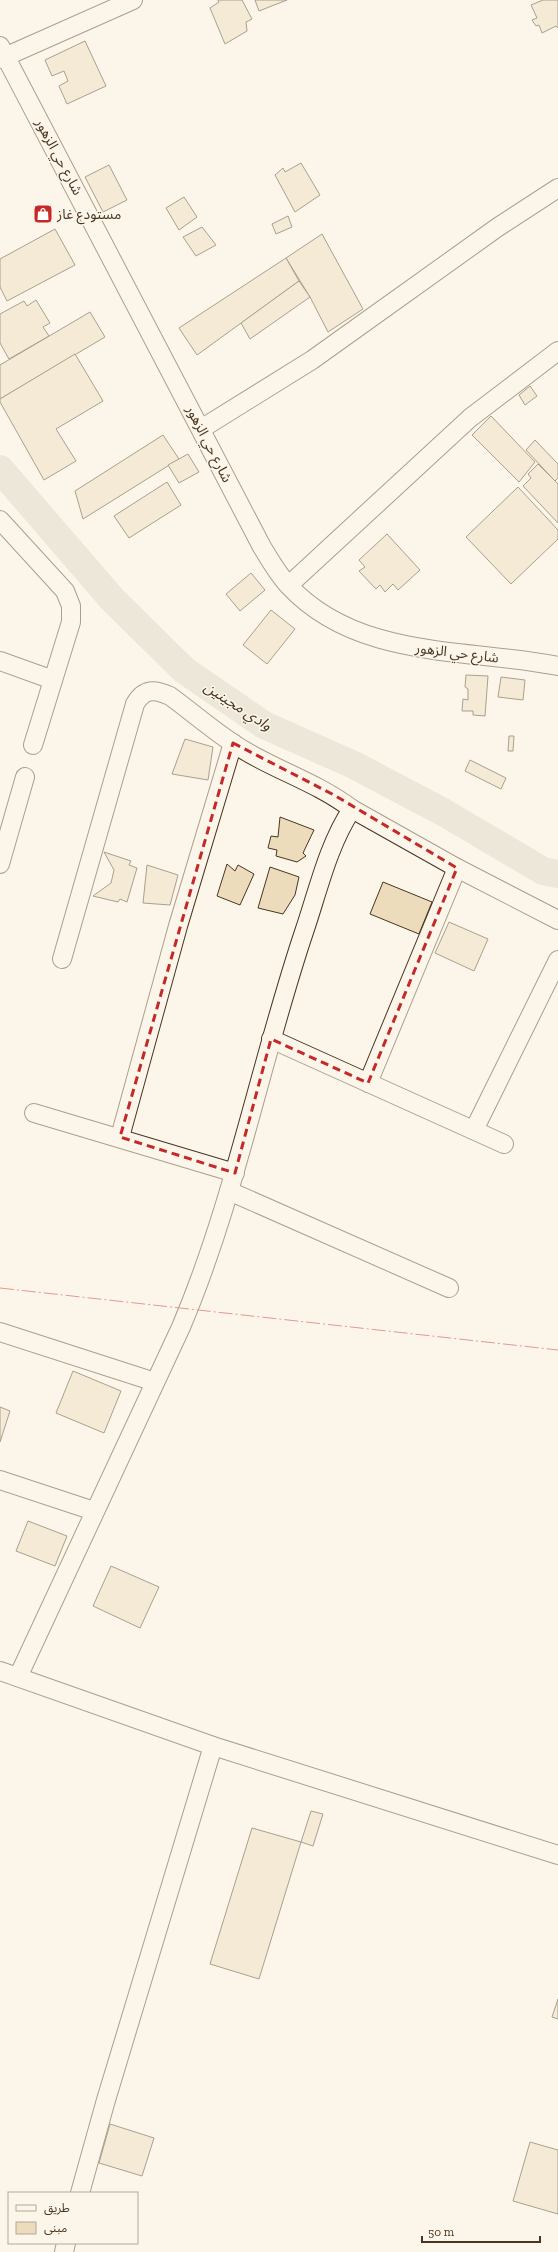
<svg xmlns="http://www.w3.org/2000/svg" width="558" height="2252" font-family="'Zilla Slab','Noto Sans Arabic',serif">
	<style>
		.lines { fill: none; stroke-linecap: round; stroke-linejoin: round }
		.river { stroke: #dcd4c6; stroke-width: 28 }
		.building { fill: #ecdcbc; stroke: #4a3520 }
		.minor-casing { stroke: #4a3520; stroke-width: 20 }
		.minor { stroke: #fbf6e9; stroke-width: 18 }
		.power { stroke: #c62828; stroke-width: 1; stroke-dasharray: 14 3 2 3; stroke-linecap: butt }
		.marked { fill: none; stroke: #c62828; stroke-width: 3; stroke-dasharray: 8 5; stroke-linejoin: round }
		.labels { text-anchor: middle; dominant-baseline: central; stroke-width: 3; stroke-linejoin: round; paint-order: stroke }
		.street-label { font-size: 14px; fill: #4a3520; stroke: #fbf6e9 }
		.poi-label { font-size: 14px; fill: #4a3520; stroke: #fbf6e9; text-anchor: start }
		.water-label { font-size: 15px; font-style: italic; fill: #4a3520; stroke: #fbf6e9 }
	</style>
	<rect width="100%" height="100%" fill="#fbf6e9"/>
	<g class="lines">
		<path class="river" d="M0,469l112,130 72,71 80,55 90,40 89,47 100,59 15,3"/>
	</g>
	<g class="building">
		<path d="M218,0h24l10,19 -6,3 1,9 -22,13 -15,-36 9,-6z"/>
		<path d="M255,0h32l-28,11z"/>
		<path d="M543,0h15v28l-2,-2 -14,7 -3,-8 -3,1 -4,-6 5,-2 -6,-13z"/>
		<path d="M85,41l21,45 -39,18 -8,-18 9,-5 -4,-10 -12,5 -7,-16z"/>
		<path d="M301,163l19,32 -25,17 -20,-37 8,-7 2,4z"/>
		<path d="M109,165l18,35 -24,12 -18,-35z"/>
		<path d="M184,197l13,20 -18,13 -13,-22z"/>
		<path d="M288,216l4,11 -16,7 -4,-10z"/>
		<path d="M202,227l14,18 -20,11 -13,-19z"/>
		<path d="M55,229l20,36 -68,36 -7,-14v-28z"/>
		<path d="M322,234l41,75 -35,23 -18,-35 -24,-39z"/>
		<path d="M286,258l13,23 -102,74 -18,-27z"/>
		<path d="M299,281l11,16 -60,42 -9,-16z"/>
		<path d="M36,300l14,23 -7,4 6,9 -40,23 -9,-16v-29l24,-13 3,5z"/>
		<path d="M90,312l15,25 -105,62v-34z"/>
		<path d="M75,354l28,47 -47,28 20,32 -32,19 -44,-78v-3z"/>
		<path d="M530,386l7,10 -12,9 -6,-10z"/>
		<path d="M491,416l44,46 -16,20 -47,-47z"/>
		<path d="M163,435l16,24 -96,60 -8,-28z"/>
		<path d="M535,440l23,24v14l-3,3 -29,-31z"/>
		<path d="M188,454l11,18 -20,11 -11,-18z"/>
		<path d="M538,464l20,20v39l-35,-37 8,-8 -3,-4z"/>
		<path d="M167,482l14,23 -52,33 -15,-22z"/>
		<path d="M518,487l40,43v9l-47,45 -45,-47z"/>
		<path d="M387,534l33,36 -22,20 -5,-6 -8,8 -5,-7 -4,4 -17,-18 6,-4 -6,-7z"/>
		<path d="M251,573l14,17 -25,21 -14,-17z"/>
		<path d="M271,610l24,19 -28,35 -24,-19z"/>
		<path d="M466,675l22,1 -3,40 -12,-1v-4h-11l1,-12 5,1v-11l-3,-2z"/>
		<path d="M501,677l24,3 -2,20 -25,-3z"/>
		<path d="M509,736h5l-1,15h-5z"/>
		<path d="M185,739l28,8 -5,33 -36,-6z"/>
		<path d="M470,760l36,18 -5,11 -36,-18z"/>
		<path d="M280,817l34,13 -11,23 3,3 -9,6 -21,-6 1,-6 -9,-2 3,-12 7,1z"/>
		<path d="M104,852l27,9 -2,4 8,3 -10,34 -7,-3 -2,3 -25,-6 18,-13 3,-13z"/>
		<path d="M227,864l8,7 3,-6 16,9 -14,31 -23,-9z"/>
		<path d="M147,865l31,10 -8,30 -27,-2z"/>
		<path d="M270,867l29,10 -4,18 -12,19 -25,-6z"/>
		<path d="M383,882l49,20 -13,32 -49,-20z"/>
		<path d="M449,922l39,17 -14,32 -39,-18z"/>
		<path d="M73,1371l48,20 -17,42 -48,-20z"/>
		<path d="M0,1407l10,4 -10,31z"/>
		<path d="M28,1521l39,15 -12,30 -39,-15z"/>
		<path d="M111,1566l48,21 -19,41 -47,-22z"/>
		<path d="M311,1811l12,3 -10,32 -12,-4z"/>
		<path d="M252,1828l49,14 -42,137 -49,-15z"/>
		<path d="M558,1999v20l-6,-2z"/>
		<path d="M110,2124l44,14 -12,38 -43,-13z"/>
		<path d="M530,2142l28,8v64l-45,-13z"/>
	</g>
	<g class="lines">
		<defs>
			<g id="minor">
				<path d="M0,46l262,501c8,13 15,26 26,38 69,75 179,63 270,81"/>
				<path d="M0,59l133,-59"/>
				<path d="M201,429l111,-69 186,-133 60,-39"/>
				<path d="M0,520l65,71 6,15v16l-38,123"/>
				<path d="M289,585l181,-167 88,-67"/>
				<path d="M0,661l53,19"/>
				<path d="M0,864l25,-87"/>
				<path d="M62,959l73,-255c9,-16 20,-15 35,-8 25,18 50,41 77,56 34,20 72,32 105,57"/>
				<path d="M271,1039l233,105"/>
				<path d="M368,1083l89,-215"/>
				<path d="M34,1113l201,60"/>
				<path d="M474,1130l84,-170"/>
				<path d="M120,1137l58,-211 55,-183"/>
				<path d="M229,1191l220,97"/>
				<path d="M0,1332l155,50"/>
				<path d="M0,1480l94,31"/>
				<path d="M0,1671l213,75 345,109"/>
				<path d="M18,1677l163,-350c54,-127 79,-264 123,-395 14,-41 24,-87 48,-123l105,59 101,52"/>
				<path d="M80,2193l26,-93 107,-354"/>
				<path d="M64,2252l2,-9"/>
			</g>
		</defs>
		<use href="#minor" class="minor-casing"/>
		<use href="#minor" class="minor"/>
		<path class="power" d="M0,1288l558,62"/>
	</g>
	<path d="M0 0H558V2252H0ZM233,743l101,52 123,73 -89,215 -97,-44 -36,134 -115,-36z" fill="#fbf6e9" fill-opacity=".55" fill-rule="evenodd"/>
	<path class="marked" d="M233,743l101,52 123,73 -89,215 -97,-44 -36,134 -115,-36z"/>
	<defs>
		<symbol id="shop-square" viewBox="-11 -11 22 22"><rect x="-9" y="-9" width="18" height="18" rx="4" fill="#c62828" stroke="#fbf6e9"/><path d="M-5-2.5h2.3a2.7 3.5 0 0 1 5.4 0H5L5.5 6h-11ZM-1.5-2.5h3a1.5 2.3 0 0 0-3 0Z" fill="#fff"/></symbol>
	</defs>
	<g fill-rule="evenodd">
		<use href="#shop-square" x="32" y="203" width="22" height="22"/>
	</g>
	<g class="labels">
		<g class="street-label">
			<text transform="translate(59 157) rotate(62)">شارع حي الزهور</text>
			<text transform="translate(209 444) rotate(63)">شارع حي الزهور</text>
			<text transform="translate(457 653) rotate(7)">شارع حي الزهور</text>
		</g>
		<g class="poi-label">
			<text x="57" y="214">مستودع غاز</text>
		</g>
		<g class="water-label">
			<text transform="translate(238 706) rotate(33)">وادي مجينين</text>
		</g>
	</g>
	<rect x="8" y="2192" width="130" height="52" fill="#fbf6e9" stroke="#b4a999"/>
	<rect x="16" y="2205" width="20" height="6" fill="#fbf6e9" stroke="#b4a999"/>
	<text x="44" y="2212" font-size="12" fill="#4a3520">طريق</text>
	<rect x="16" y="2222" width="20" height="12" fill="#ecdcbc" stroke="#b4a999"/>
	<text x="44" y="2232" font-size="12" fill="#4a3520">مبنى</text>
	<path d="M422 2236v6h118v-6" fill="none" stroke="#4a3520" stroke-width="2"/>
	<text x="428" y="2236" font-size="12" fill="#4a3520" stroke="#fbf6e9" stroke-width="3" paint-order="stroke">50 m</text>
</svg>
